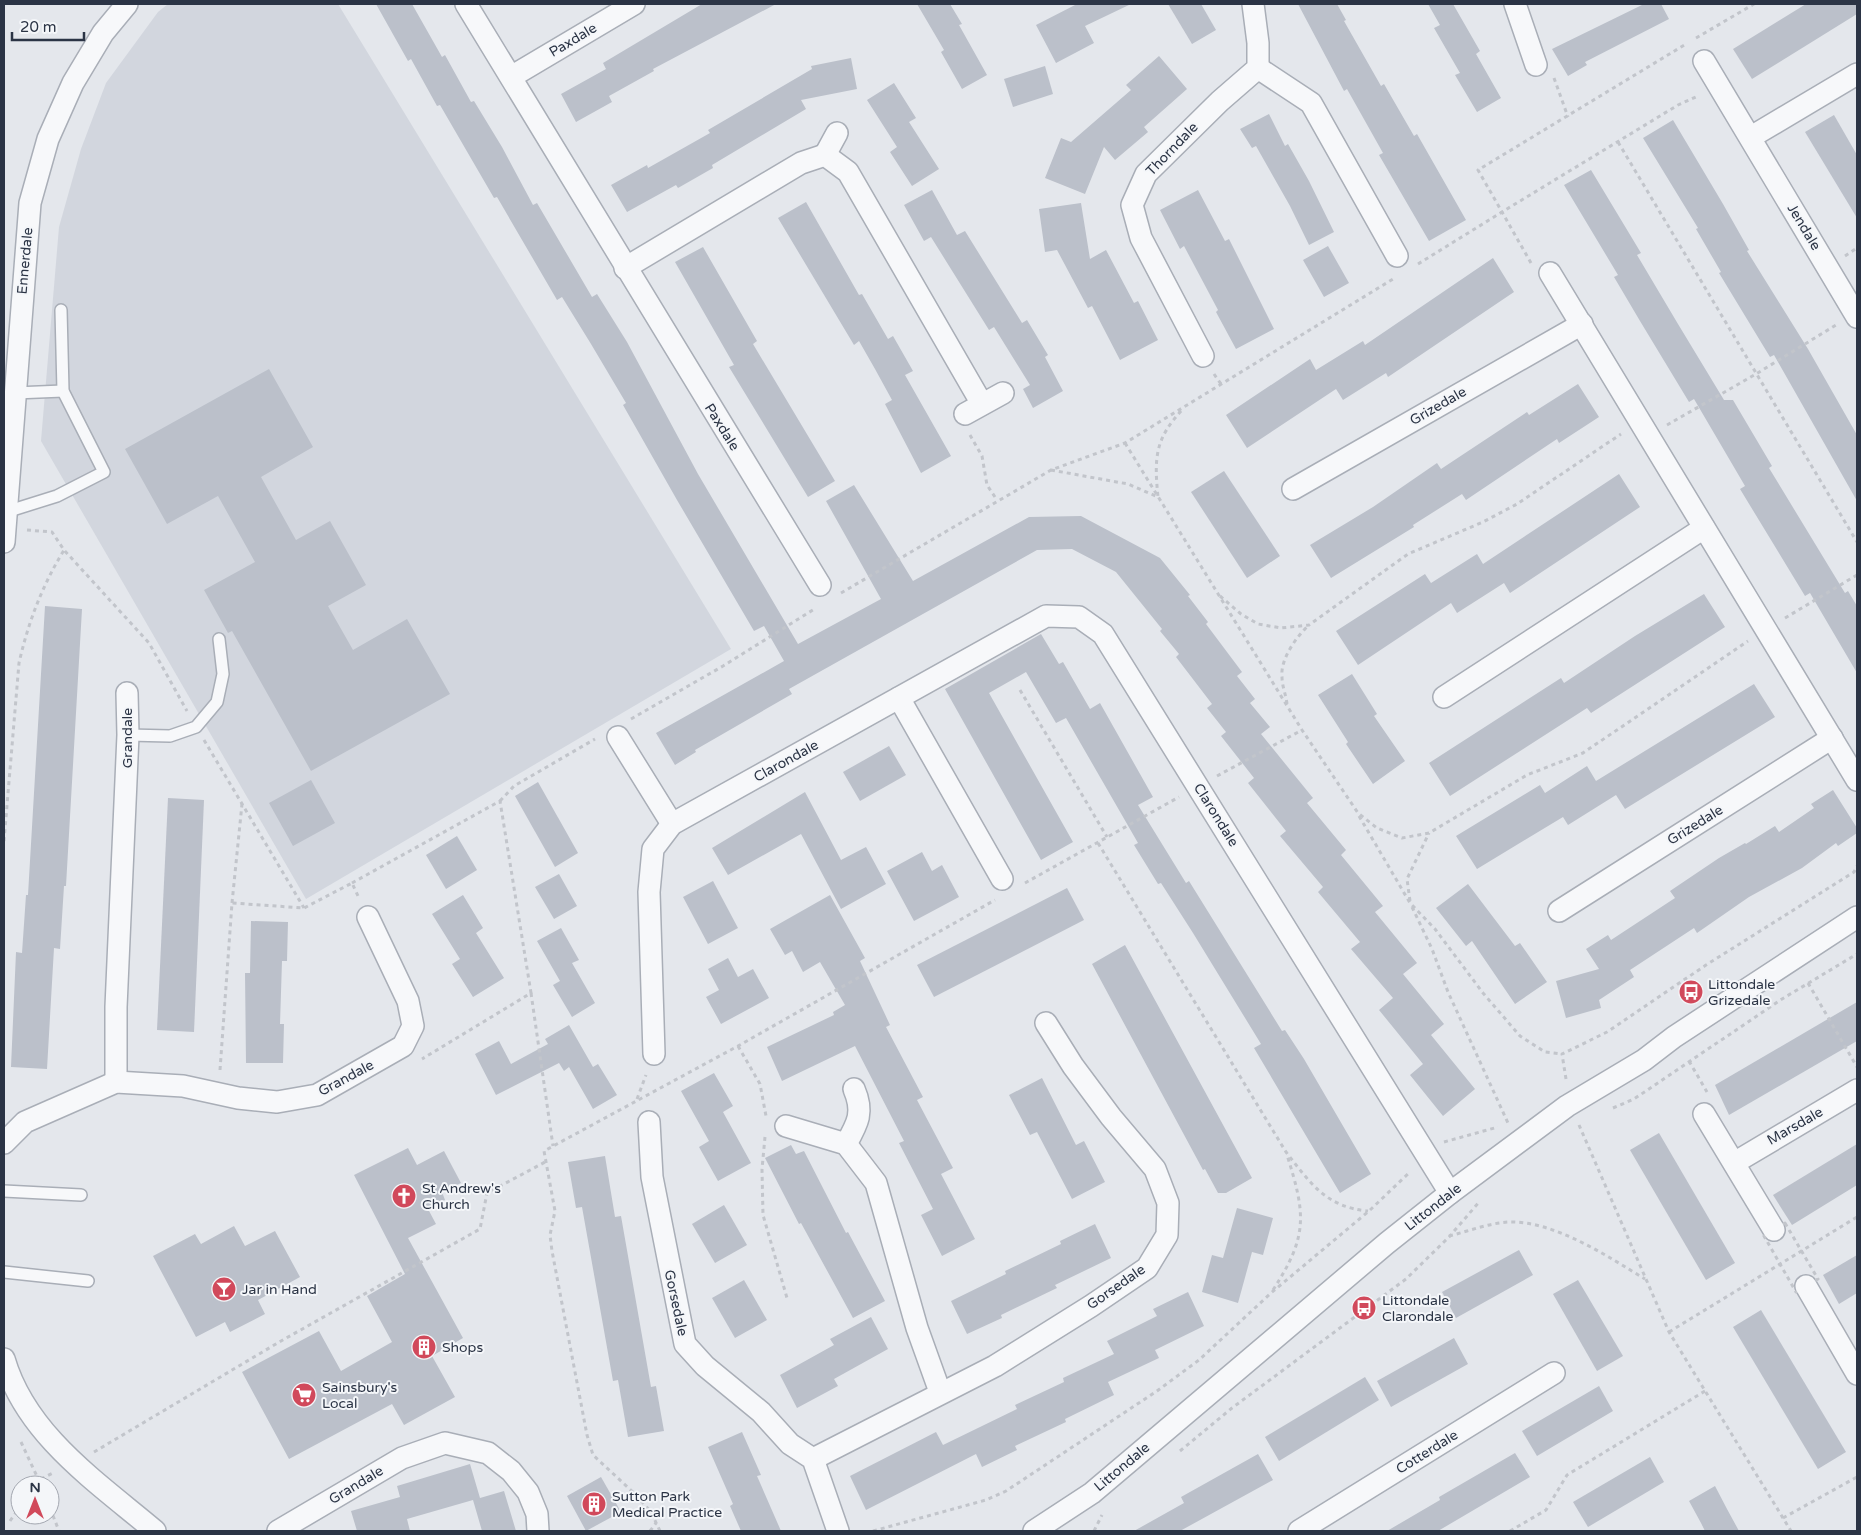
<svg xmlns="http://www.w3.org/2000/svg" width="1861" height="1535" font-family="'Varela Round',sans-serif">
	<style>
		.built { fill: #d2d6de }
		.building { fill: #bbc0ca }
		.lines { fill: none; stroke-linecap: round; stroke-linejoin: round }
		.service-casing { stroke: #a9aeb7; stroke-width: 14 }
		.minor-casing { stroke: #a9aeb7; stroke-width: 24 }
		.path { stroke: #c2c5cb; stroke-width: 3; stroke-dasharray: 4 4; stroke-linecap: butt }
		.service { stroke: #f7f8fa; stroke-width: 11 }
		.minor { stroke: #f7f8fa; stroke-width: 21 }
		.labels { text-anchor: middle; dominant-baseline: central; stroke-width: 4; stroke-linejoin: round; paint-order: stroke }
		.street-label { font-size: 14px; fill: #2b3445; stroke: #f4f6f9 }
		.poi-label { font-size: 14px; fill: #2b3445; stroke: #f4f6f9; text-anchor: start }
	</style>
	<rect width="100%" height="100%" fill="#e4e7ec"/>
	<path class="built" d="M168,4h170l393,645 -425,250 -265,-458 18,-214 22,-78 25,-66 52,-71z"/>
	<g class="building">
		<path d="M376,4h36l30,53 3,-2 26,47 3,-1 28,46 31,58 4,-2 55,94 5,-3 30,48 71,132 100,170 83,-45 -55,-98 28,-16 59,96 116,-64 52,-1 79,42 30,37 -2,1 20,26 -2,2 36,48 -5,4 18,23 -5,4 20,24 -9,7 52,64 -6,5 39,47 -5,5 42,51 -8,6 42,51 -14,11 41,50 -13,11 44,54 -32,27 -33,-41 13,-11 -44,-54 14,-12 -42,-49 9,-7 -42,-50 5,-5 -43,-51 6,-5 -38,-48 6,-5 -33,-42 5,-4 -19,-24 5,-4 -36,-47 3,-3 -19,-23 2,-2 -46,-57 -44,-23 -35,1 -248,139 3,5 -97,56 1,2 -21,13 -19,-32 128,-72 -20,-35 -10,5 -77,-131 -54,-95 3,-2 -35,-59 -29,-47 -5,3 -60,-103 -3,1 -54,-93 -3,1 -26,-47 -3,2z"/>
		<path d="M702,4h74l-123,65 1,2 -45,25 3,6 -36,20 -15,-28 45,-25 -3,-6z"/>
		<path d="M917,4h33l12,20 -3,1 28,50 -25,14 -21,-37 3,-2z"/>
		<path d="M1077,4h54l-46,22 9,17 -38,20 -20,-38z"/>
		<path d="M1168,4h33l15,26 -24,14z"/>
		<path d="M1298,4h39l9,16 -2,1 37,65 3,-2 30,52 3,-2 49,86 -37,21 -50,-86 4,-2 -36,-64 -3,2z"/>
		<path d="M1428,4h25l27,47 -4,3 25,44 -24,14 -22,-37 5,-2 -26,-45 6,-3z"/>
		<path d="M1644,4h17l8,15 -84,43 2,3 -19,11 -16,-27z"/>
		<path d="M1806,4h51v10l-105,65 -19,-30z"/>
		<path d="M1159,56l28,33 -43,38 4,5 -33,28 -11,-13 -19,47 -40,-16 16,-40 10,4 60,-52 -5,-5z"/>
		<path d="M851,58l6,31 -56,11 5,9 -94,56 1,3 -35,20 -2,-3 -49,27 -16,-27 36,-20 1,3 62,-35 -2,-3 104,-61 -1,-3z"/>
		<path d="M1045,66l8,28 -40,13 -9,-28z"/>
		<path d="M894,83l22,35 -7,4 30,47 -27,17 -22,-34 7,-5 -30,-47z"/>
		<path d="M1269,114l16,32 3,-2 21,37 25,51 -25,13 -19,-39 -34,-60 -4,2 -12,-19z"/>
		<path d="M1834,115l23,40v63l-52,-86z"/>
		<path d="M1673,120l50,84 26,46 -2,1 61,98 49,86v66l-83,-146 -4,2 -51,-84 2,-1 -25,-43 2,-1 -55,-90z"/>
		<path d="M1591,170l50,83 -4,2 41,69 46,76h9l39,66 -3,2 76,125 3,-2 9,15v67l-47,-80 -5,3 -65,-107 5,-3 -51,-87 -5,3 -49,-81 -26,-44 4,-2 -54,-90z"/>
		<path d="M932,190l25,45 8,-4 57,92 5,-3 21,35 -3,2 18,34 -30,17 -10,-19 7,-4 -36,-58 -5,3 -58,-93 -7,4 -20,-36z"/>
		<path d="M1198,190l27,51 4,-2 45,90 -38,20 -20,-37 2,-2 -34,-64 -4,3 -20,-39z"/>
		<path d="M806,202l53,93 3,-1 26,45 5,-3 20,35 -8,4 46,81 -30,17 -36,-69 7,-4 -17,-31 -16,-28 -5,4 -76,-127z"/>
		<path d="M1081,203l9,56 16,-9 28,53 4,-2 20,39 -38,20 -28,-54 -4,2 -31,-58 -12,2 -6,-43z"/>
		<path d="M1328,246l21,37 -25,14 -21,-37z"/>
		<path d="M703,247l54,94 -4,3 82,137 -27,16 -79,-130 5,-2 -59,-103z"/>
		<path d="M1493,258l21,34 -126,85 -2,-4 -43,27 -7,-11 -89,59 -21,-33 84,-56 6,11 47,-29 2,4z"/>
		<path d="M269,369l44,78 -52,30 35,63 34,-19 36,64 -38,21 25,44 54,-31 43,75 -139,77 -79,-140 -4,2 -24,-43 51,-28 -37,-66 -51,28 -42,-75z"/>
		<path d="M1578,384l21,33 -40,26 -2,-4 -91,61 -4,-6 -49,31 1,2 -83,51 -21,-33 63,-38 64,-44 4,6 86,-57 2,3z"/>
		<path d="M1224,471l56,85 -33,22 -56,-86z"/>
		<path d="M1619,474l21,33 -130,86 -6,-10 -47,30 -6,-10 -93,62 -22,-34 89,-57 6,9 46,-29 6,10z"/>
		<path d="M1704,594l21,33 -134,86 -4,-5 -137,88 -21,-33 132,-85 3,5 71,-47z"/>
		<path d="M45,606l37,3 -16,277h-2l-4,63 -6,-1 -7,121 -36,-2 5,-115 6,1 4,-58h2z"/>
		<path d="M1041,634l18,30 4,-2 27,47 10,-6 53,94 -15,8 48,78 3,-2 93,150 3,-1 19,29 67,115 -31,19 -86,-145 7,-4 -68,-111 -32,-50 -3,1 -24,-39 4,-2 -72,-125 -10,5 -30,-51 -37,21 84,149 -32,18 -96,-171z"/>
		<path d="M1352,674l25,40 -3,2 31,45 -32,23 -27,-40 2,-2 -30,-47z"/>
		<path d="M1754,684l21,33 -150,92 -9,-14 -48,30 -5,-8 -86,52 -21,-33 84,-51 5,8 42,-27 9,15z"/>
		<path d="M889,746l17,29 -46,26 -17,-29z"/>
		<path d="M311,780l24,43 -42,23 -24,-43z"/>
		<path d="M538,782l40,71 -23,14 -40,-71z"/>
		<path d="M1833,790l24,38v5l-19,13 -2,-3 -34,25 -53,29 -52,36 -3,-5 -64,42 4,7 -35,23 2,8 -35,10 -10,-37 43,-12 -13,-20 22,-14 3,5 64,-42 -5,-7 49,-33 26,-15 1,1 29,-18 4,6 35,-24 -3,-4z"/>
		<path d="M805,792l36,68 25,-13 20,37 -45,25 -40,-75 -73,41 -16,-27z"/>
		<path d="M168,798l36,2 -10,232 -37,-2z"/>
		<path d="M457,836l20,34 -31,19 -20,-34z"/>
		<path d="M922,852l10,19 10,-6 17,32 -45,24 -27,-50z"/>
		<path d="M559,874l18,32 -23,13 -19,-32z"/>
		<path d="M713,881l25,47 -30,16 -25,-47z"/>
		<path d="M1468,884l47,62 5,-3 27,39 -32,22 -43,-63 -6,5 -30,-38z"/>
		<path d="M1067,888l17,32 -150,77 -17,-32z"/>
		<path d="M463,895l20,33 -7,5 28,45 -31,19 -21,-33 8,-5 -28,-45z"/>
		<path d="M830,895l35,63 -5,3 30,64 -4,2 37,70 -6,3 36,68 -12,6 34,65 -33,17 -21,-41 12,-6 -34,-66 5,-2 -49,-95 -73,35 -15,-34 67,-32 -1,-3 12,-7 -25,-43 -17,10 -11,-21 -7,4 -15,-26z"/>
		<path d="M251,921l37,1 -1,39h-5l-2,63h4l-1,39h-37l-1,-90h5z"/>
		<path d="M561,928l18,32 -7,3 23,40 -23,14 -19,-32 7,-4 -23,-40z"/>
		<path d="M1125,945l127,233 -26,15h-8l-13,-24 -2,1 -111,-206z"/>
		<path d="M728,958l10,19 15,-8 16,29 -48,26 -15,-27 13,-7 -11,-21z"/>
		<path d="M1857,1002v39l-128,74 -14,-30z"/>
		<path d="M569,1025l24,42 5,-3 19,31 -24,14 -24,-42 -5,4 -5,-8 -63,32 -21,-41 24,-13 12,23 37,-20 -3,-5z"/>
		<path d="M714,1073l19,33 -10,6 28,51 -33,18 -19,-34 10,-6 -28,-50z"/>
		<path d="M1042,1078l34,67 8,-4 21,41 -33,17 -35,-67 -7,3 -21,-40z"/>
		<path d="M1659,1133l76,130 -29,17 -76,-130z"/>
		<path d="M1857,1144v41l-65,40 -19,-30z"/>
		<path d="M791,1145l5,9 8,-3 42,82 2,-1 37,69 -32,17 -52,-95 -2,1 -34,-66z"/>
		<path d="M408,1148l9,17 27,-14 17,32 -19,9 3,8 -17,9 8,15 -28,14 55,100 -31,18 23,41 -51,28 -12,-21 -103,55 -47,-87 77,-41 22,40 51,-29 -25,-46 38,-22 -51,-99z"/>
		<path d="M605,1156l10,61 6,-1 30,171 5,-1 8,45 -36,6 -10,-57 -5,1 -31,-174 -6,1 -8,-46z"/>
		<path d="M724,1205l23,40 -32,18 -23,-39z"/>
		<path d="M1237,1208l36,10 -10,37 -11,-3 -14,51 -36,-11 10,-37 11,3z"/>
		<path d="M1095,1224l16,34 -56,27 2,3 -56,27 1,3 -35,16 -16,-33 55,-27 -1,-3 56,-27 -1,-3z"/>
		<path d="M234,1226l11,20 30,-15 25,46 -42,23 7,14 -35,18 -5,-10 -29,15 -43,-81 42,-22 6,10z"/>
		<path d="M1519,1250l14,25 -77,43 -14,-26z"/>
		<path d="M1857,1255v38l-18,11 -16,-29z"/>
		<path d="M744,1280l23,40 -32,18 -23,-40z"/>
		<path d="M1578,1280l45,76 -26,15 -44,-77z"/>
		<path d="M1188,1292l16,34 -49,24 4,8 -51,24 6,13 -49,24 1,3 -51,24 2,4 -35,17 -6,-13 -110,56 -16,-34 86,-44 7,13 74,-36 -2,-4 49,-23 -1,-4 51,-24 -7,-13 50,-25 -4,-7z"/>
		<path d="M1761,1310l85,142 -28,17 -85,-142z"/>
		<path d="M871,1317l17,32 -54,30 4,7 -41,22 -17,-33 54,-30 -4,-6z"/>
		<path d="M1454,1338l14,26 -77,43 -14,-26z"/>
		<path d="M1365,1377l14,23 -100,61 -14,-24z"/>
		<path d="M1599,1386l14,25 -76,45 -15,-25z"/>
		<path d="M742,1432l19,43 -4,1 24,55h-40l-11,-25 3,-2 -25,-57z"/>
		<path d="M1515,1453l15,24 -92,54h-51l53,-31 -1,-3z"/>
		<path d="M1258,1454l15,26 -93,51h-46l50,-28 -3,-6z"/>
		<path d="M1650,1457l14,25 -76,45 -15,-25z"/>
		<path d="M470,1464l10,34 24,-7 12,40h-34l-9,-31 -66,19 3,12h-53l-6,-20 49,-14 -3,-11z"/>
		<path d="M601,1477l20,35 -35,19 -19,-35z"/>
		<path d="M1715,1486l12,23 12,22h-34l-4,-8 -12,-22z"/>
	</g>
	<g class="lines">
		<defs>
			<g id="service">
				<path d="M15,393l48,-2"/>
				<path d="M6,512l51,-16 47,-24 -41,-81 -2,-81"/>
				<path d="M128,735l42,1 26,-9 21,-25 6,-28 -4,-35"/>
				<path d="M4,1191l77,4"/>
				<path d="M4,1272l84,9"/>
			</g>
			<g id="minor">
				<path d="M466,4l354,581"/>
				<path d="M1515,4l21,61"/>
				<path d="M1704,61l153,256"/>
				<path d="M1258,68l53,35 86,153"/>
				<path d="M511,77l123,-73"/>
				<path d="M1751,137l106,-63"/>
				<path d="M825,155l12,-22"/>
				<path d="M625,268l176,-105 24,-8 23,17 134,232"/>
				<path d="M1550,273l307,507"/>
				<path d="M1203,356l-62,-118 -9,-33 14,-31 74,-73 38,-33v-25l-5,-39"/>
				<path d="M965,414l38,-21"/>
				<path d="M1293,489l289,-165"/>
				<path d="M4,542l26,-339 18,-64 25,-56 30,-50 24,-29"/>
				<path d="M1444,697l260,-169"/>
				<path d="M899,698l103,181"/>
				<path d="M618,737l54,87"/>
				<path d="M1559,911l273,-173"/>
				<path d="M654,1054l-5,-162 4,-43 19,-25 374,-208 33,1 24,17 347,559"/>
				<path d="M116,1082v-75l12,-272 -1,-42"/>
				<path d="M1704,1114l70,116"/>
				<path d="M649,1122l3,55 33,167 20,22 56,46 29,32 23,15 25,72"/>
				<path d="M786,1126l60,18 30,39 41,145 23,64"/>
				<path d="M4,1143l21,-21 91,-40 67,4 55,12 39,4 40,-7 86,-49 10,-20 -5,-25 -40,-84"/>
				<path d="M846,1144c12,-21 18,-32 8,-55"/>
				<path d="M1734,1163l123,-73"/>
				<path d="M1806,1286l51,88"/>
				<path d="M4,1359c22,76 93,123 151,172"/>
				<path d="M813,1459l182,-93 96,-60 56,-38 20,-33 1,-32 -13,-34 -44,-52 -38,-51 -27,-43"/>
				<path d="M278,1531l124,-73 43,-15 43,10 23,18 17,21 9,22 1,17"/>
				<path d="M1034,1531l58,-38 295,-250 63,-50 117,-87 77,-46 30,-23 183,-120"/>
				<path d="M1299,1531l255,-158"/>
			</g>
		</defs>
		<use href="#service" class="service-casing"/>
		<use href="#minor" class="minor-casing"/>
		<g class="path">
			<path d="M1696,38l58,-34"/>
			<path d="M1554,78l14,39"/>
			<path d="M1618,142l239,400"/>
			<path d="M1845,256l12,-8"/>
			<path d="M1531,263l-29,-51 176,-107 20,-9"/>
			<path d="M1418,264l84,-52 -24,-42 208,-126"/>
			<path d="M1214,374l7,10"/>
			<path d="M1667,425l89,-51 80,-49"/>
			<path d="M970,435l12,21 5,29 10,15"/>
			<path d="M1125,443l177,287 56,83 19,15 25,10 27,-5 98,-58 56,-22 165,-112"/>
			<path d="M1051,470l77,14 30,13c-4,-40 -3,-59 26,-89"/>
			<path d="M27,530l25,2 12,18 85,93 38,68"/>
			<path d="M841,593l210,-123 74,-27 268,-164"/>
			<path d="M1220,596l21,18 17,10 23,4 28,-3 99,-71 75,-32 34,-18 104,-70"/>
			<path d="M1785,618l72,-43"/>
			<path d="M1020,690l87,147"/>
			<path d="M1287,704c-1,-9 -5,-18 -5,-27 -2,-18 15,-41 27,-52"/>
			<path d="M631,719l92,-53 93,-58"/>
			<path d="M204,740l100,168"/>
			<path d="M1217,776l85,-46"/>
			<path d="M500,801l14,-15 81,-47"/>
			<path d="M1359,816l51,87 25,26 48,64 37,43 25,16 17,2"/>
			<path d="M4,841l15,-178c9,-40 23,-77 45,-113"/>
			<path d="M1098,843l188,309c25,32 40,55 82,59"/>
			<path d="M352,883l148,-82 31,192 -109,66"/>
			<path d="M1025,883l154,-86"/>
			<path d="M1410,901l-3,-22 22,-46"/>
			<path d="M232,903l10,-99"/>
			<path d="M1412,907l20,42 16,43 60,131"/>
			<path d="M1808,983l49,84"/>
			<path d="M531,993l22,153"/>
			<path d="M738,1046l22,38 6,32"/>
			<path d="M1689,1061l18,31"/>
			<path d="M220,1070l12,-167 72,5 48,-25 6,13"/>
			<path d="M1566,1079l-4,-25 45,-22 99,-67 148,-93 3,-6"/>
			<path d="M637,1099l9,-24"/>
			<path d="M1613,1108l21,-9 148,-100 75,-45"/>
			<path d="M1579,1125l90,207 122,199"/>
			<path d="M765,1137l-3,32 1,46 24,83"/>
			<path d="M1444,1142l54,-15"/>
			<path d="M1785,1223l33,56 -22,13 -32,-56z"/>
			<path d="M1449,1236c20,-5 40,-13 60,-14 46,-1 98,34 136,57"/>
			<path d="M1273,1290c35,-54 33,-75 14,-135"/>
			<path d="M1669,1332l188,-115"/>
			<path d="M21,1442l20,43"/>
			<path d="M1180,1451l52,-43 174,-129 43,-42 31,-36"/>
			<path d="M94,1452l187,-111 199,-112 7,-36 60,-32"/>
			<path d="M36,1485l3,-5 14,-7"/>
			<path d="M50,1508l9,23"/>
			<path d="M1783,1518l74,-41"/>
			<path d="M10,1521l10,-14"/>
			<path d="M650,1531l6,-8"/>
			<path d="M660,1531l-9,-19 -16,-18 -42,-39 -6,-20 -35,-184 -2,-16 5,-24 -11,-60 194,-105 257,-146"/>
			<path d="M873,1531l113,-31 20,-9 151,-100 42,-31 72,-67 98,-82 41,-39"/>
			<path d="M1094,1531l8,-16"/>
			<path d="M1510,1531l36,-21 21,-35 138,-84"/>
		</g>
		<use href="#service" class="service"/>
		<use href="#minor" class="minor"/>
	</g>
	<defs>
		<symbol id="bus-disc" viewBox="-11 -11 22 22"><circle r="9.5" fill="#d1495b" stroke="#f4f6f9"/><path d="M-5-6H5V4H4V6H2V4H-2V6H-4V4H-5ZM-3.5-4V0h7V-4ZM-3.5 1.2v1.5H-2V1.2ZM2 1.2v1.5H3.5V1.2Z" fill="#fff"/></symbol>
		<symbol id="church-disc" viewBox="-11 -11 22 22"><circle r="9.5" fill="#d1495b" stroke="#f4f6f9"/><path d="M-1.2-6h2.4v3.5h3.3v2.4h-3.3V6h-2.4V-.1h-3.3v-2.4h3.3Z" fill="#fff"/></symbol>
		<symbol id="bar-disc" viewBox="-11 -11 22 22"><circle r="9.5" fill="#d1495b" stroke="#f4f6f9"/><path d="M-6-5H6L.8 .8V4.5H3.5V6h-7V4.5H-.8V.8Z" fill="#fff"/></symbol>
		<symbol id="building-disc" viewBox="-11 -11 22 22"><circle r="9.5" fill="#d1495b" stroke="#f4f6f9"/><path d="M-4-6H4V6H1V3H-1V6H-4ZM-2.5-4.3h1.7v1.8h-1.7ZM.8-4.3h1.7v1.8H.8ZM-2.5-1h1.7V.8h-1.7ZM.8-1h1.7V.8H.8Z" fill="#fff"/></symbol>
		<symbol id="supermarket-disc" viewBox="-11 -11 22 22"><circle r="9.5" fill="#d1495b" stroke="#f4f6f9"/><path d="M-6-5.5h2.5l.6 2H6L4.5 2H-2.5L-4.4-4H-6ZM-1.5 3.2a1.3 1.3 0 1 0 .1 0ZM3 3.2a1.3 1.3 0 1 0 .1 0Z" fill="#fff"/></symbol>
	</defs>
	<g fill-rule="evenodd">
		<use href="#bus-disc" x="1677" y="978" width="28" height="28"/>
		<use href="#church-disc" x="390" y="1182" width="28" height="28"/>
		<use href="#bar-disc" x="210" y="1275" width="28" height="28"/>
		<use href="#bus-disc" x="1350" y="1294" width="28" height="28"/>
		<use href="#building-disc" x="410" y="1333" width="28" height="28"/>
		<use href="#supermarket-disc" x="290" y="1381" width="28" height="28"/>
		<use href="#building-disc" x="580" y="1490" width="28" height="28"/>
	</g>
	<g class="labels">
		<g class="street-label">
			<text transform="translate(573 40) rotate(-31)">Paxdale</text>
			<text transform="translate(1172 149) rotate(-46)">Thorndale</text>
			<text transform="translate(1804 227) rotate(59)">Jendale</text>
			<text transform="translate(25 261) rotate(-85)">Ennerdale</text>
			<text transform="translate(1438 406) rotate(-30)">Grizedale</text>
			<text transform="translate(722 427) rotate(58)">Paxdale</text>
			<text transform="translate(127 738) rotate(-90)">Grandale</text>
			<text transform="translate(786 761) rotate(-29)">Clarondale</text>
			<text transform="translate(1216 815) rotate(58)">Clarondale</text>
			<text transform="translate(1695 825) rotate(-32)">Grizedale</text>
			<text transform="translate(346 1078) rotate(-28)">Grandale</text>
			<text transform="translate(1795 1126) rotate(-30)">Marsdale</text>
			<text transform="translate(1433 1207) rotate(-38)">Littondale</text>
			<text transform="translate(1116 1287) rotate(-35)">Gorsedale</text>
			<text transform="translate(676 1303) rotate(78)">Gorsedale</text>
			<text transform="translate(1427 1452) rotate(-32)">Cotterdale</text>
			<text transform="translate(1122 1467) rotate(-40)">Littondale</text>
			<text transform="translate(356 1485) rotate(-31)">Grandale</text>
		</g>
		<g class="poi-label">
			<text x="1708" y="984">Littondale<tspan x="1708" dy="16">Grizedale</tspan></text>
			<text x="422" y="1188">St Andrew's<tspan x="422" dy="16">Church</tspan></text>
			<text x="242" y="1289">Jar in Hand</text>
			<text x="1382" y="1300">Littondale<tspan x="1382" dy="16">Clarondale</tspan></text>
			<text x="442" y="1347">Shops</text>
			<text x="322" y="1387">Sainsbury's<tspan x="322" dy="16">Local</tspan></text>
			<text x="612" y="1496">Sutton Park<tspan x="612" dy="16">Medical Practice</tspan></text>
		</g>
	</g>
	<rect width="1861" height="1535" fill="none" stroke="#2b3445" stroke-width="10"/>
	<g transform="translate(35 1500)"><circle r="24" fill="#f4f6f9" stroke="#a4a8b1"/>
	<path d="M0-4L9 19L0 12L-9 19Z" fill="#d1495b"/>
	<text y="-8" font-size="14" font-weight="bold" text-anchor="middle" fill="#2b3445">N</text>
	</g>
	<path d="M12 32v8h72v-8" fill="none" stroke="#2b3445" stroke-width="2.5"/>
	<text x="20" y="32" font-size="15" fill="#2b3445" stroke="#f4f6f9" stroke-width="4" paint-order="stroke">20 m</text>
</svg>
